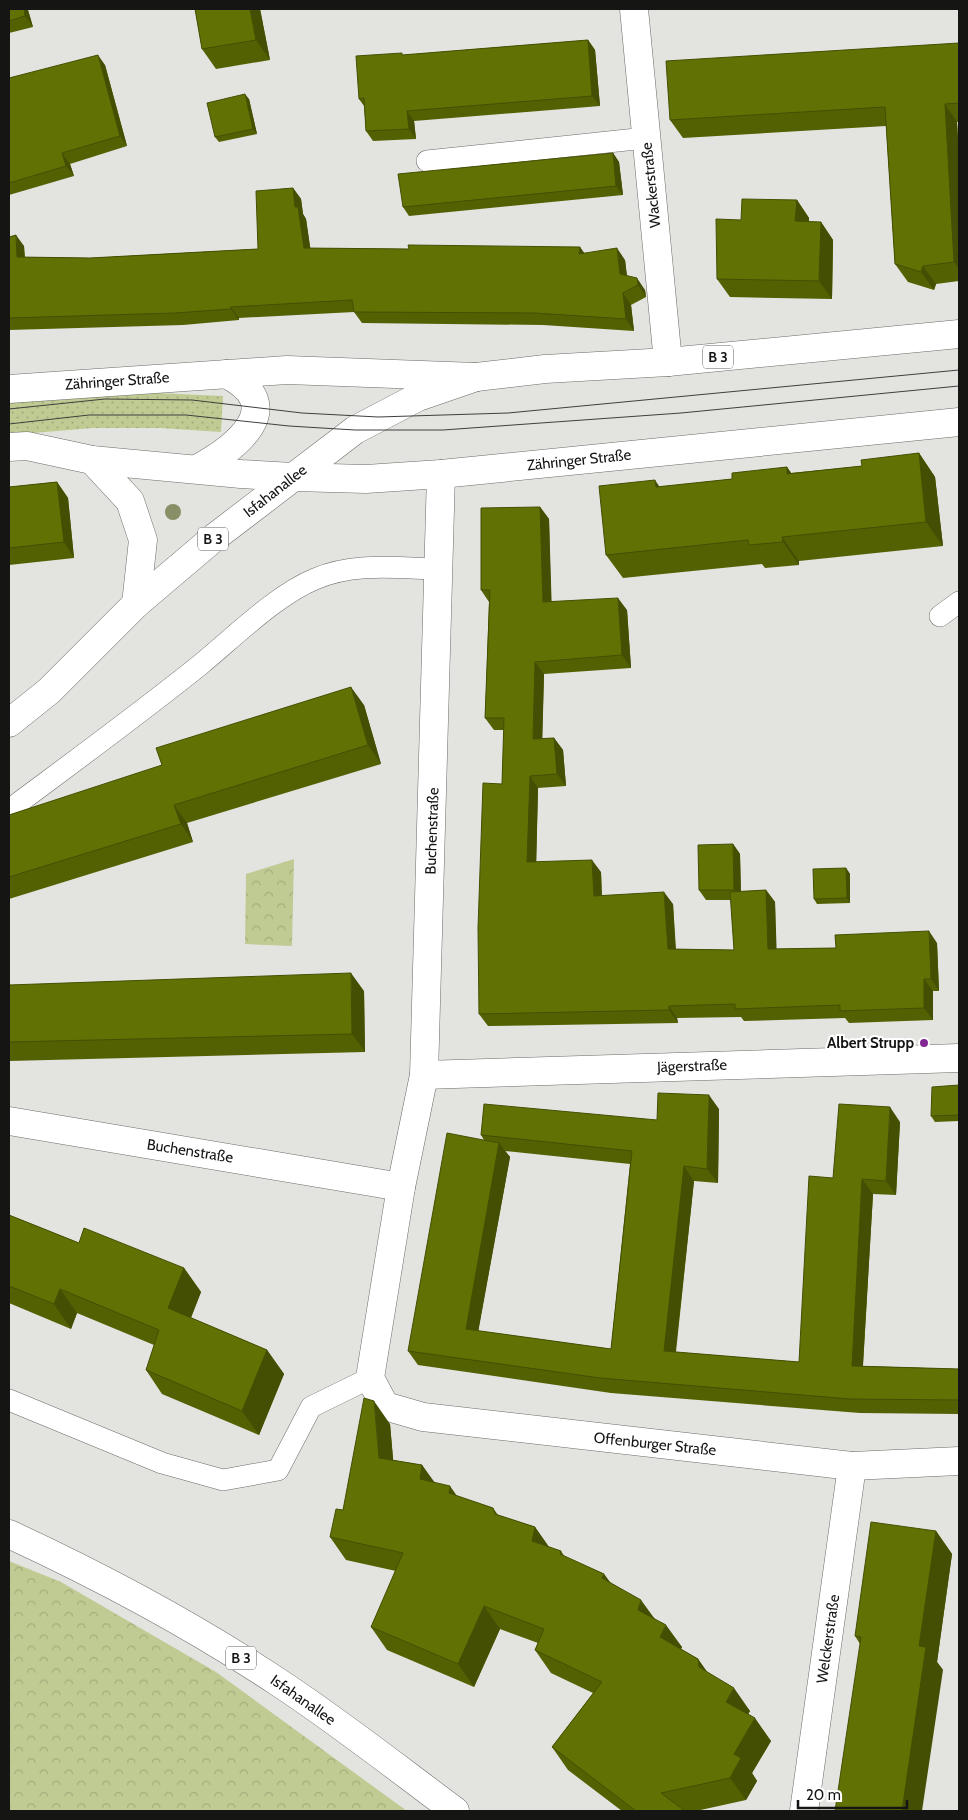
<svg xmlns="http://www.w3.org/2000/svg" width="968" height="1820" font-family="Cabin,sans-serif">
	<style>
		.grass { fill: url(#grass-dots) }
		.forest { fill: url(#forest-crowns) }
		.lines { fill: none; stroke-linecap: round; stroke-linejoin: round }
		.service-casing { stroke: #6b6c69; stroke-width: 22 }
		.minor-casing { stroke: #6b6c69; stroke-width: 29 }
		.tertiary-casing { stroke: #6b6c69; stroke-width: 29 }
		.primary-casing { stroke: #6b6c69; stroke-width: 29 }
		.trunk-casing { stroke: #6b6c69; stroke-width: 29 }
		.service { stroke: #fff; stroke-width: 21 }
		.minor { stroke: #fff; stroke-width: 28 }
		.tertiary { stroke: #fff; stroke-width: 28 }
		.primary { stroke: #fff; stroke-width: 28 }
		.trunk { stroke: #fff; stroke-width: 28 }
		.tram { stroke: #3f403e; stroke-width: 1 }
		.tree { fill: #888e65 }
		.wall { fill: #546103; fill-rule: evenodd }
		.shaded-wall { fill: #454f03 }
		.building { fill: #627104; stroke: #454f03 }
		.poi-dot { fill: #822794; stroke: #fff; stroke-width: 2 }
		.labels { text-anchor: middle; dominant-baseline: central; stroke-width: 4; stroke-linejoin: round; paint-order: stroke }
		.shield { fill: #fff; stroke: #5b5c5a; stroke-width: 1 }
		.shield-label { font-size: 14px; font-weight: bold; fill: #151614 }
		.street-label { font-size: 15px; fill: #151614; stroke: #fff }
		.poi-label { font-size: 15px; font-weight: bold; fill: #151614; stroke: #fff; text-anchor: end }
	</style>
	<defs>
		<pattern id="grass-dots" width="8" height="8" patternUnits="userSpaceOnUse" patternTransform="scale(1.25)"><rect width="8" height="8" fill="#bfcb92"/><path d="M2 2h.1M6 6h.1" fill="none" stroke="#a3ae7d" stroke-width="1.8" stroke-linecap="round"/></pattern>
		<pattern id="forest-crowns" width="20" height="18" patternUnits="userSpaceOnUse" patternTransform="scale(1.25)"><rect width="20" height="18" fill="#bfcb92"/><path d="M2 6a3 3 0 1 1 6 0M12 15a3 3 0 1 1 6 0" fill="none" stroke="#a3ae7d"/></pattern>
	</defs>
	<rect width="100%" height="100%" fill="#e3e4e0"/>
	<path class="grass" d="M156,393l67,3 -2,36 -61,-4h-67l-84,7v-34l82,-6z"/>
	<g class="forest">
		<path d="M294,859l-2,87 -47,-2 1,-70z"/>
		<path d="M9,1561l52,21 155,90 191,139h-398z"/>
	</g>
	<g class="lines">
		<defs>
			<g id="service">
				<path d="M427,161l219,-23"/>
				<path d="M940,616l19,-14"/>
				<path d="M13,807c63,-47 126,-93 187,-142 33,-27 76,-70 115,-86 39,-17 82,-11 123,-10"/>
				<path d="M9,1400l153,63 61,17 55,-10 33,-63 59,-29"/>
			</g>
			<g id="minor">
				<path d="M634,9l34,353"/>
				<path d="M441,474l-17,601 -23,112 -31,191 15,28 38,11 429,49 107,-5"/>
				<path d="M424,1075l535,-17"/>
				<path d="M9,1121l392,66"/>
				<path d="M804,1811l48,-345"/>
			</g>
			<g id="tertiary">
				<path d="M9,389l278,-19 189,7"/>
				<path d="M9,447l18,-1 65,14 149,14 52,3"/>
				<path d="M92,460l38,41 13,39 -7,64"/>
				<path d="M197,469c39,-21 93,-63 29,-95"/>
			</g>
			<g id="primary">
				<path d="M293,477l73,2 75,-5 518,-52"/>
				<path d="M136,604l79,-67 140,-107 63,-33 58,-20 69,-8 123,-7 291,-28"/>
			</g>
			<g id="trunk">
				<path d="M9,723l40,-32 87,-87"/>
				<path d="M9,1534c93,43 183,91 269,148 61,40 119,86 177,129"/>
			</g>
		</defs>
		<use href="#service" class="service-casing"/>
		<use href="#minor" class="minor-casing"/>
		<use href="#tertiary" class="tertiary-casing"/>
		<use href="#primary" class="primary-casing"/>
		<use href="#trunk" class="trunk-casing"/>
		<use href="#service" class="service"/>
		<use href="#minor" class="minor"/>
		<use href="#tertiary" class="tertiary"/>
		<use href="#primary" class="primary"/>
		<use href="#trunk" class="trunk"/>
		<g class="tram">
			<path d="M9,409l96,-10 87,1 110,13 76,4 130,-4 451,-43"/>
			<path d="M9,424l80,-9h97l103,11 66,4h88l238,-17 278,-27"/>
		</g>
	</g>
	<circle class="tree" cx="173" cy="512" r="8"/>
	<g class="wall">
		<path d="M9,9h24l-5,1 5,17 -24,6z"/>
		<path d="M195,9h65l10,51 -54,9 -14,-20z"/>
		<path d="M588,40l7,10 5,56 -186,15 2,18 -43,2 -7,-10 -2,-25 -5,-7 45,-44z"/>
		<path d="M959,43v79h-2l2,32v127l-23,3 -2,6 -26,-8 -13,-18 -9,-138 -203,12 -13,-18z"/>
		<path d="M105,65l22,81 -57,18 4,12 -65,19v-117z"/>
		<path d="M249,99l8,35 -38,8 -4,-5z"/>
		<path d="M613,153l6,9 4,33 -214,21 -6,-9z"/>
		<path d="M293,188l8,11 2,15 3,5 4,29 99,1 171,-2 4,7 41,6 2,16 18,14 1,7 -15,8 3,26 -91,-6 -181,-2 -8,-11 -115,6v2l-56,5 -174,5v-93l15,9 1,11 65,1 168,-9z"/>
		<path d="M797,200l12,18v4h12l12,18 -1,59 -102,-2 -13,-18 24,-59z"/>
		<path d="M919,453l16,24 8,69 -144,15v4l-34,3 -3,-4 -139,14 -17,-23 54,-68 72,-8 55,-12 4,6 71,-7z"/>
		<path d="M57,482l11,16 6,60 -65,7v-78z"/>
		<path d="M540,507l9,12 2,83 76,8 4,58 -87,6 -2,65 12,-1 9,12 3,36 -28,2 -2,74 65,10 1,24 71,8 3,45 58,1 -3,-50h-25l-7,-10 34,-46 7,10 1,38 25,-2 9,12 1,47 60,-1 101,-5 2,48h-6v29l-84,3 -4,-5 -101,3 -3,-4 -64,1 1,5 -190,3 -9,-12 23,-230 2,-54h-10l-9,-12 4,-116 -8,-12z"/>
		<path d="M364,705l17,59 -194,59 6,19 -184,57v-84z"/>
		<path d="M846,868l4,6v29l-33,1 -3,-5z"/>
		<path d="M9,985l355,6 1,61 -356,9z"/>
		<path d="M959,1085v36l-24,1 -4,-6z"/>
		<path d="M719,1109l-1,74 -24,-2 -18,171 123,10 34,-184 67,-56 -4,73 -23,-1 -10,172 96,3v45l-99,-1 -249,-20 -193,-28 -10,-14 76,-211 -3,-5 176,-15zM505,1151l125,13 -19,185 -133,-18 32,-174z"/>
		<path d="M9,1215l70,28 105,25 17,24 -10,26 76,32 17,24 -25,61 -97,-41 -16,-24 8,-25 -77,-32 -6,16 -62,-26z"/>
		<path d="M390,1424l3,36 29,5 12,18 23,13 36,12 5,7 37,12 14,20 12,4 4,6 39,17 6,8 44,36 28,29 -1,2 17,10 10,14 42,38 -2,3 23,27 -19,32 5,8 -11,19 -50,11h-74l-54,-41 -16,-23 41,-54 -42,-20 -16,-23 3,-7 -38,-14 -26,58 -87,-37 -16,-23 25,-56 -50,-11 -16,-23 13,-27z"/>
		<path d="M936,1531l16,23 -15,108 6,8 -83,-26 -5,-8z"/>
	</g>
	<g class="shaded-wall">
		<path d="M24,9h3l1,1 5,17 -8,-11z"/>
		<path d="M250,9h10l10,51 -14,-20z"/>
		<path d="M588,40l7,10 5,56 -8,-10z"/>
		<path d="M98,55l7,10 22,81 -7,-10z"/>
		<path d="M245,94l4,5 8,35 -4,-5z"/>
		<path d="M945,104l12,18 2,32v115l-5,-7z"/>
		<path d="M407,111l7,10 2,18 -7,-10z"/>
		<path d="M62,153l8,11 4,12 -8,-10z"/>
		<path d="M613,153l6,9 4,33 -7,-9z"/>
		<path d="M293,188l8,11 2,15 3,5 6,40 -8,-11 -9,-41z"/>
		<path d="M797,200l12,18 -1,22 -13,-19z"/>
		<path d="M821,222l12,18 -1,59 -13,-18z"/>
		<path d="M16,235l8,11 1,23 -8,-12z"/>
		<path d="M580,247l8,11 -9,-4z"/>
		<path d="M617,248l8,12 3,26 -8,-12z"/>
		<path d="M923,266l13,18 -2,6 -13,-18z"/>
		<path d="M637,278l8,12 1,7 -8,-12z"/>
		<path d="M623,293l8,12 3,26 -8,-12z"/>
		<path d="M231,307l8,11v2l-8,-11z"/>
		<path d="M919,453l16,24 8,69 -17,-24z"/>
		<path d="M787,467l16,23 -16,-16z"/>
		<path d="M655,480l16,24 -15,-17z"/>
		<path d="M57,482l11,16 6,60 -10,-16z"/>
		<path d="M540,507l9,12 3,96 -9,-13z"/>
		<path d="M782,537l17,24v4l-16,-23z"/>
		<path d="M618,598l9,12 4,58 -9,-13z"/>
		<path d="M535,662l9,12 -2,78 -9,-13z"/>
		<path d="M351,687l13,18 17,59 -13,-19z"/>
		<path d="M554,738l9,12 3,36 -9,-12z"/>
		<path d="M530,776l8,12 -2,86 -9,-12z"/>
		<path d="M174,805l13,18 6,19 -12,-18z"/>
		<path d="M733,844l7,10 1,46 -7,-10z"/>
		<path d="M592,860l9,12 1,36 -8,-12z"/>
		<path d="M846,868l4,6v29l-3,-5z"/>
		<path d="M766,890l9,12 2,59 -9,-12z"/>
		<path d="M664,892l9,12 3,57 -8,-12z"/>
		<path d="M929,931l8,12 2,48 -8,-12z"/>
		<path d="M351,973l13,18 1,61 -13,-18z"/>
		<path d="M924,979l9,12v29l-9,-12z"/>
		<path d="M669,1006l8,12 1,5 -9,-13z"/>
		<path d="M709,1095l10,14 -1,74 -11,-14z"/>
		<path d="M890,1107l10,15 -4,73 -10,-14z"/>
		<path d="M499,1143l11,14 -34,187 -10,-15z"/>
		<path d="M684,1166l10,15 -20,184 -10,-14z"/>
		<path d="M862,1179l11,15 -11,186 -10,-14z"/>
		<path d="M184,1268l17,24 -16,40 -17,-24z"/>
		<path d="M60,1289l17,24 -6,16 -17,-25z"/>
		<path d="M267,1350l17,24 -25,61 -17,-24z"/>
		<path d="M374,1401l16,23 5,56 -16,-22z"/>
		<path d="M422,1465l16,22 -18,-8z"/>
		<path d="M450,1486l16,23 -17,-16z"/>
		<path d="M535,1527l16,23 -19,-9z"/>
		<path d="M936,1531l16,23 -15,108 6,8 -21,141h-20l17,-165z"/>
		<path d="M604,1574l16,23 -18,-19z"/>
		<path d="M641,1600l16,22 -19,-12z"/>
		<path d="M484,1606l16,23 -26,58 -16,-23z"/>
		<path d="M666,1625l16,22 -6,12 -16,-22z"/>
		<path d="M698,1659l16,23 -15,-15z"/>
		<path d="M734,1688l16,23 -8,14 -16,-23z"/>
		<path d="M755,1718l16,23 -19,32 5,8 -11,19 -16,-22 4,-24z"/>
	</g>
	<g class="building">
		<path d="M9,9h15l1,7 -16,5z"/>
		<path d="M195,9h55l6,31 -54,9z"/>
		<path d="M588,40l4,56 -185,15 2,18 -43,2 -2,-33 -5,1 -3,-43 46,-3v2z"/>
		<path d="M959,43v60l-14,1 9,158 -31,4 -2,6 -26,-8 -10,-157 -215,13 -4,-59z"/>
		<path d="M98,55l22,81 -58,17 4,13 -57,17v-105z"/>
		<path d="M245,94l8,35 -38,8 -8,-34z"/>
		<path d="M613,153l3,33 -213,21 -5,-33z"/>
		<path d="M293,188l2,19h3l6,41 105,1 -1,-4 172,2 -1,7 38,-6 3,26 17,4 1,7 -15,8 3,26 -91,-6 -181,-1 -2,-12 -121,7v2l-56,4 -166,5v-81l7,-2 1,22 73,1 168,-9 -2,-58z"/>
		<path d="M742,199l55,1 -2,21 26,1 -2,59 -102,-2 -1,-60 25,1z"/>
		<path d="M919,453l7,69 -144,15 1,5 -34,3 -1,-5 -142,15 -7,-69 56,-6 1,7 76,-8v-6l55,-6v7l75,-8 -1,-6z"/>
		<path d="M57,482l7,60 -55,6v-61z"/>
		<path d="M540,507l3,95 75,-4 4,57 -87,7 -2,77 21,-1 3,36 -27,2 -3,86 65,-2 2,36 70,-4 4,57 66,1 -4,-58 36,-2 2,59 68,-1 -1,-13 94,-4 2,48h-7v29l-84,3v-6l-105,4v-5l-66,2v4l-190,4 -1,-86 5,-145 19,1 2,-66h-19l5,-128h-9v-82z"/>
		<path d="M351,687l17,58 -194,60 7,19 -172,53v-62l153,-50 -6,-17z"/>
		<path d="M733,844l1,46h-35l-1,-45z"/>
		<path d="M846,868l1,30 -33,1 -1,-30z"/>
		<path d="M351,973l1,61 -343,8v-57z"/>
		<path d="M959,1085v30l-28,1 1,-29z"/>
		<path d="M658,1093l51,2 -2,74 -23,-3 -20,185 135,11 10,-186 24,2 6,-74 51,3 -4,74 -24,-2 -10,187 107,3v31l-109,-1 -250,-21 -192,-27 39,-218 52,10 -33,186 145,20 21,-198 -151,-16 3,-31 173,16z"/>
		<path d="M9,1215l70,28 5,-15 100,40 -16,40 99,42 -25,61 -96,-41 13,-40 -99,-41 -6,15 -45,-18z"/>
		<path d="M364,1398l10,3 5,57 43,7 -2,14 30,7 -1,7 44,15 2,6 40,13 -3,14 29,10 -1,3 44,20 -2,4 39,22 -3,10 28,15 -6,12 38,22 1,8 35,21 -8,14 29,16 -21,36 7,4 -11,20 -69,15 24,18h-49l-84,-64 50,-65 -67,-32 9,-21 -60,-23 -26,58 -87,-37 32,-74 -73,-16 6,-28 7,1z"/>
		<path d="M871,1522l65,9 -17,115 7,1 -24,164h-67l26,-174 -6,-1z"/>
	</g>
	<circle class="poi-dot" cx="924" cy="1043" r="5"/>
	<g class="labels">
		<g class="shield">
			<rect x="703" y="345.5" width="30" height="23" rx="4"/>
			<rect x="198" y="527.5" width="30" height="23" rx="4"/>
			<rect x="226" y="1646.5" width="30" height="23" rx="4"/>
		</g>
		<g class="shield-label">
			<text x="718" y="357">B 3</text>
			<text x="213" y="539">B 3</text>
			<text x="241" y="1658">B 3</text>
		</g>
		<g class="street-label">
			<text transform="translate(651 185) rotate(-96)">Wackerstraße</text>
			<text transform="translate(117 381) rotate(-4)">Zähringer Straße</text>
			<text transform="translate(579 460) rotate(-6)">Zähringer Straße</text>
			<text transform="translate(275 491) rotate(-38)">Isfahanallee</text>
			<text transform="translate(432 831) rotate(-88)">Buchenstraße</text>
			<text transform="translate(692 1066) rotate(-2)">Jägerstraße</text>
			<text transform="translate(190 1151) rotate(9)">Buchenstraße</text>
			<text transform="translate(655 1444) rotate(6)">Offenburger Straße</text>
			<text transform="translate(828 1639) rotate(-82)">Welckerstraße</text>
			<text transform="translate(303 1700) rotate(35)">Isfahanallee</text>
		</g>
		<g class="poi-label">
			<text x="914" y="1043">Albert Strupp</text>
		</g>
	</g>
	<rect width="968" height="1820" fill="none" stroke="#151614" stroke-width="20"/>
	<path d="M798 1800v8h109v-8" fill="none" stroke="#151614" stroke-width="2.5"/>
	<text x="806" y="1800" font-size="15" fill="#151614" stroke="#ffffff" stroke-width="4" paint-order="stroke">20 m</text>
</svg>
